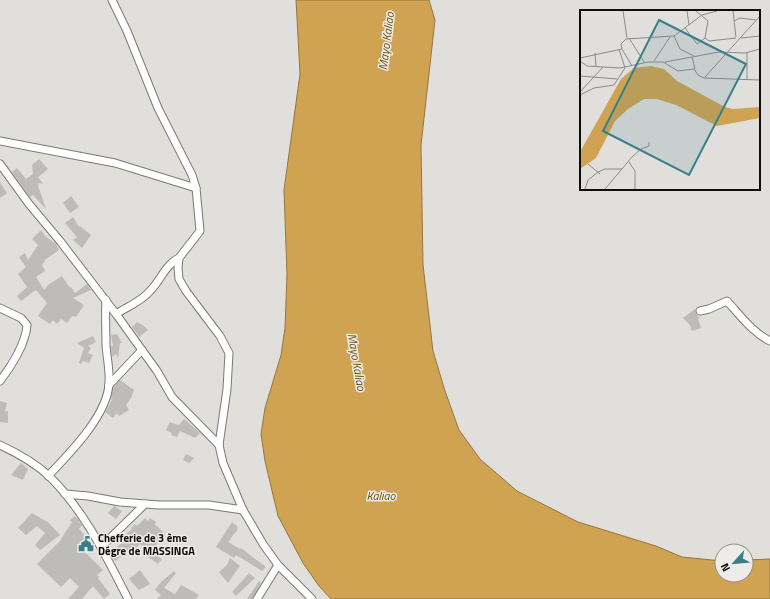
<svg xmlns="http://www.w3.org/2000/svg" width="770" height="599" font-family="'Titillium Web',sans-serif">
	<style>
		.water { fill: #d0a352; stroke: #96763d }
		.building { fill: #bebcb9 }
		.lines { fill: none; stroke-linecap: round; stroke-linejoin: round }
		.minor-casing { stroke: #7a7976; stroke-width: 9 }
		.minor { stroke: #fff; stroke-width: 7 }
		.labels { text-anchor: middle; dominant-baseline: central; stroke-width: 3; stroke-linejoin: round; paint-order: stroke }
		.poi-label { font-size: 11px; font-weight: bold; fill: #0f0e0d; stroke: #eeece9; text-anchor: start }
		.water-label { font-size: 12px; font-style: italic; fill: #6e5011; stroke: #eeece9 }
		.inset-road { fill: none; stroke: #8d8b89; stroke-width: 1 }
		.view { fill: #387f89; fill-opacity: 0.15; stroke: #387f89; stroke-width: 2 }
		.inset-edge { fill: none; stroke: #0f0e0d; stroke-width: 2 }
	</style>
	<rect width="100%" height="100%" fill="#e1dfdc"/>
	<path class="water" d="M296,0h133l6,20 -14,125 2,120 10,86 12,40 14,39 21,29 37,32 61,31 78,24 26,11 40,4v14h24v-15l24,-1v40h-439l-12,-13 -16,-23 -25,-47 -13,-55 -4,-27 4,-26 16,-53 4,-27 2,-54 -3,-84 16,-116z"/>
	<g class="building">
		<path d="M39,159l9,10 -10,8 5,7 -5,-1 1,2h-1l8,24 -13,-14 -3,2 -18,-25 5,-4 9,11 7,-5 -1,-9z"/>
		<path d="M0,182l7,11 -7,5z"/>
		<path d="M71,196l8,11 -9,6 -7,-10z"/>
		<path d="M73,217l6,10 1,-1 11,9 -9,13 -9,-8 4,-3 -12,-14z"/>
		<path d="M41,230l4,6 11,8 3,6 -13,9 -4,6 3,6 -9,6 8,13 4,-5 14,-9 8,12 1,-1 4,6 12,-9 4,6 -18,8 11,7 -8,12 -4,-1 -5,7 -6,-4 -4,5 -4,-4 -3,4 -12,-8 9,-13 -11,-13 -15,11 -4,-5 10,-9 -9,-13 8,-7 -7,-10 6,-4 3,7 10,-15 -6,-6z"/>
		<path d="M695,309l1,5 4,4 -2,1 3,9 -9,3 -2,-6 -7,-7z"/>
		<path d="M137,322l7,4 4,4 -9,7 -7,-10z"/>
		<path d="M117,334l5,9h-2l-2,16 -2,-5 -4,3 -1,-11h2l-2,-11z"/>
		<path d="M93,336l3,6 -8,4 3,2 -3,5 5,2 -4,8 -6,-2 -2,3 -2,-1 5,-15 -7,-5z"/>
		<path d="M120,380l14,10 -3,8 -5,7 3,5 -10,6 -2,-3 -4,5 -8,-6 7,-12 -1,-1 2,-11z"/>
		<path d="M0,401l7,2 -2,9 3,-1v12l-8,-1z"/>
		<path d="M184,419l16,14 -5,5 -15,-7 -3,6 -6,-2 1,-2 -6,-3 4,-8 9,3z"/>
		<path d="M186,454l8,4 -5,5 -6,-3z"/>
		<path d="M21,463l7,6 -5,11 -12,-5z"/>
		<path d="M114,506l8,5 -6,8 -8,-6z"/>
		<path d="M32,513l17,10 11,12 -20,15 -5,-5 10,-12 -8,-7 -11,9 -8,-7z"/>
		<path d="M74,516l3,2 5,7 -3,4 15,16 -8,8 17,17 -6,5 2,2 -1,1 12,16 -6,5 -11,-13 -11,13h-14l11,-12 -9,-9 -9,9 -24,-23 25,-25h-1l11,-17 -2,-1z"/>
		<path d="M145,518l3,3 2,-3 6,4 -1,2 10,10 -9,10 1,1 -5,7 10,7 -4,5 -10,-7 4,-4 -12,-9 -7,7 -2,-3 -16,13 -5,-7 16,-16 -2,-2 8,-7 -1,-1 4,-4 2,2z"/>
		<path d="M232,522l6,5 -1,1 1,1 -10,13 12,7 1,-1 25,19 -4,4 -26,-16 -2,3 -18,-11z"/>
		<path d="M230,558l10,8 -12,17 -9,-11 8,-7z"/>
		<path d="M140,570l10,14 -11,6 -10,-11z"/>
		<path d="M174,571l2,2 -12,15 11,6 6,-9 18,10 -3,4h-39l4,-4 -6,-5 6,-8z"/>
		<path d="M249,573l6,5 -19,18 -3,-3v-2z"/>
		<path d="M259,581l2,2 -9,16h-5z"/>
	</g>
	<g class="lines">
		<defs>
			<g id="minor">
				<path d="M112,0l15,31 31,77 34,67 4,13 4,43 -21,27 -1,10 1,11 7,12 34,45 9,17 -2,36 -8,56 4,18 20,47 20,34 15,21 34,34"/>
				<path d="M0,141l115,22 81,25"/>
				<path d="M0,164l29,40 31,37 56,73 41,57 15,26 47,48"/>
				<path d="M0,308l21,10 6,7c-1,18 -16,42 -27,56"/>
				<path d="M700,311l9,-2 18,-8c13,14 26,32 43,40"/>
				<path d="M116,314c11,-7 26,-13 34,-23 10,-10 16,-27 29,-33"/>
				<path d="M109,385l33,-35"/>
				<path d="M0,445c17,8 35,18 49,31 35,34 57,80 79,123"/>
				<path d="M48,476c21,-22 60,-61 61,-93 1,-12 -2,-25 -3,-37 0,-15 -1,-31 0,-46"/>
				<path d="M65,494l23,2 32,6 39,3h50l34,5"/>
				<path d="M101,547l44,-43"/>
				<path d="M257,599l21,-34"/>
			</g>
		</defs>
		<use href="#minor" class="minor-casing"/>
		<use href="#minor" class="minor"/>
	</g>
	<defs>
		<symbol id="civic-bare" viewBox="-9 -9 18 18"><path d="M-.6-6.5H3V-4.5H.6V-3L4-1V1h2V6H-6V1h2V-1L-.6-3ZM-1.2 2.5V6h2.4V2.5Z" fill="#387f89" stroke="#eeece9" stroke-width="2.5" paint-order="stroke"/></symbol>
	</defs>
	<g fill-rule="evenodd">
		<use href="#civic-bare" x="75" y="533" width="22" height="22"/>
	</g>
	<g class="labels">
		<g class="poi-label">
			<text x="98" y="538">Chefferie de 3 ème<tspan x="98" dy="13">Dégre de MASSINGA</tspan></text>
		</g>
		<g class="water-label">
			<text transform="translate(386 41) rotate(-83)">Mayo Kaliao</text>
			<text transform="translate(357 362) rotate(80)">Mayo Kaliao</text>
			<text x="381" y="495">Kaliao</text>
		</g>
	</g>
	<g transform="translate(580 10)">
		<rect width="180" height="180" fill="#e1dfdc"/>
		<path d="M71,56l13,3 13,12 48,26 8,2 27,-2v11l-43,8 -41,-21 -19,-6h-13l-16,10 -13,12 -19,37 -16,11v-17l41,-73 13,-11z" fill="#d0a352"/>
		<path class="inset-road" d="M43,1l4,27M107,1l2,14M153,1l3,26M154,11l6,-3 16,2M105,18l12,16 8,-6 3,-17 -12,-10M94,26l6,13 14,7M49,28l15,24M125,28l4,3 27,-3M161,28l19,-2M39,39l6,19M15,43l1,13M112,47l3,12M0,48l42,-9M0,51l7,5 33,2 28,-6h15l15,9 16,-2 4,6 6,3 56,2M74,51l16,-24M85,52l54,-10 26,1 15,-4M52,56l-10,-17 -1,-5 5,-5 48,-3 28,-21 15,-4M0,66l37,3M125,67l55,-61M167,70v-28M0,82l23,-25M0,85l14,-7 20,-3 11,-17M49,152l6,9v18M8,154l12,10M5,179l3,-9 10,-8 7,-3h17M25,179l27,-32 9,-8 8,-3v-4"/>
		<path class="view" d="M79,10l87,44 -57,111 -86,-44z"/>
		<rect width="180" height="180" class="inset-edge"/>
	</g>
	<g transform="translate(734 563) rotate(243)"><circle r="19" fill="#eeece9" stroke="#959391"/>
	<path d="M0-3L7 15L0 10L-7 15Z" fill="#387f89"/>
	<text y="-6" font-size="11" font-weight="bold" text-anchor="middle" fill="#0f0e0d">N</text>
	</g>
</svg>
